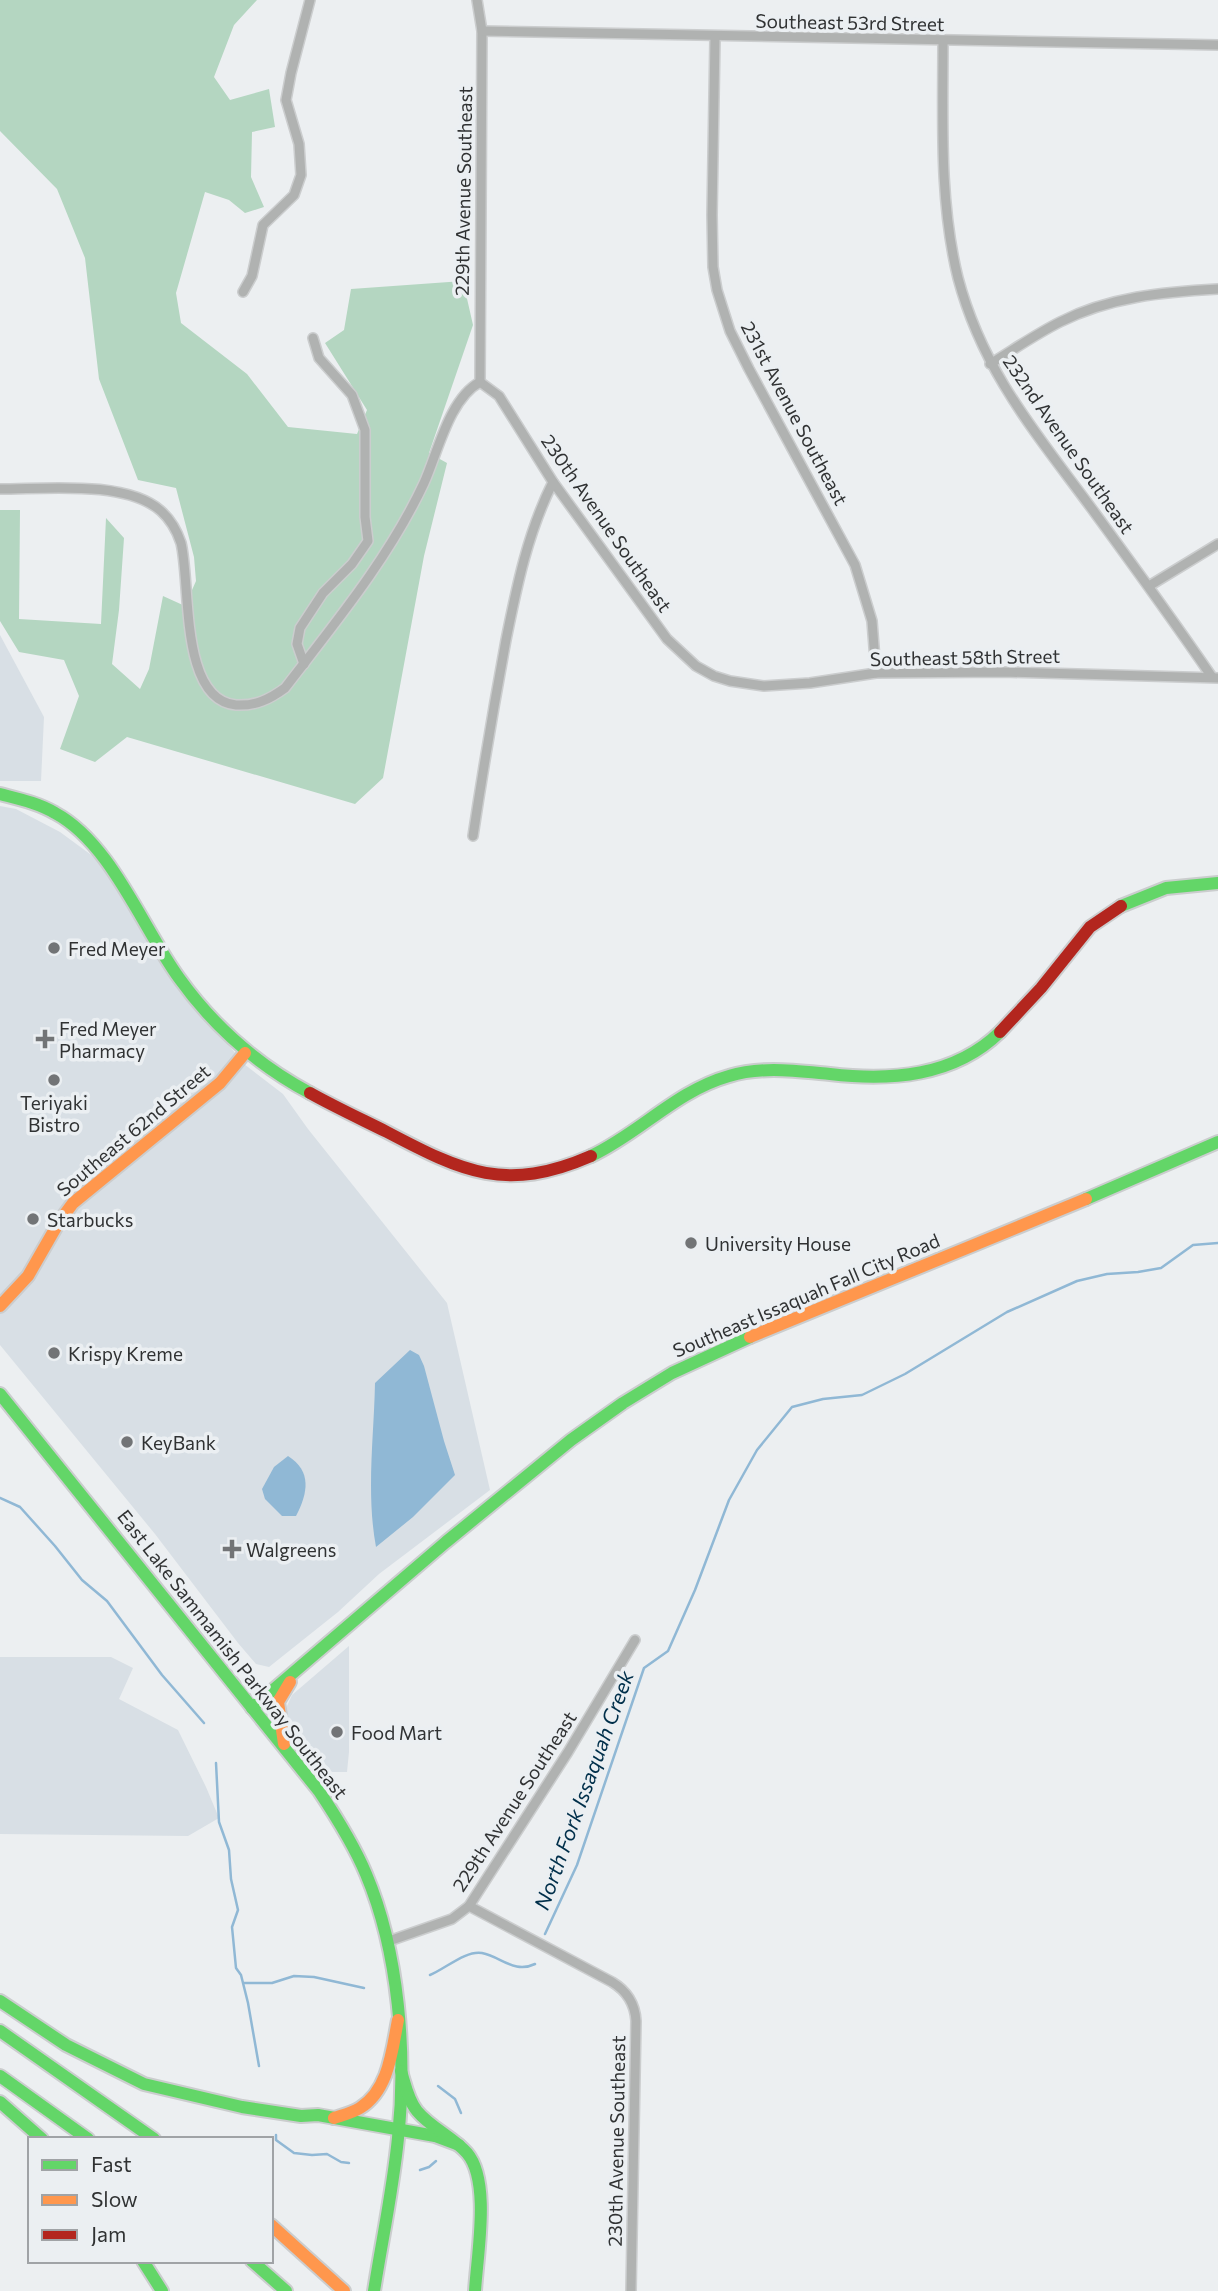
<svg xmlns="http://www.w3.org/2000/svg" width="1218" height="2291" font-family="Commissioner,sans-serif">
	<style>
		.built { fill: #d8dfe5 }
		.forest { fill: #b4d6c1 }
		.water { fill: #90b8d5 }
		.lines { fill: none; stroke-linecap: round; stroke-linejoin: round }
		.stream { stroke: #90b8d5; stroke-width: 2.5 }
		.street-casing { stroke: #cbcdce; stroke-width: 12 }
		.fast-casing { stroke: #cbcdce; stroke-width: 16 }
		.slow-casing { stroke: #cbcdce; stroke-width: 16 }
		.jam-casing { stroke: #cbcdce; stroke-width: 16 }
		.street { stroke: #b0b2b1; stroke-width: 9 }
		.fast { stroke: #63d668; stroke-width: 12 }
		.slow { stroke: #ff974d; stroke-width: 12 }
		.jam { stroke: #b3261e; stroke-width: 12 }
		.poi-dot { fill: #727476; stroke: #ebeff2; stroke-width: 2.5 }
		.labels { text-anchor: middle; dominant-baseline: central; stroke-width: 7; stroke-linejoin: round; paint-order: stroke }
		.street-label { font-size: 19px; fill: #303233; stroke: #ebeff2 }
		.poi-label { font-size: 19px; fill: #303233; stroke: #ebeff2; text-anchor: start }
		.water-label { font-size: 21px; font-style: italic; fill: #002f4a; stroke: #ebeff2 }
	</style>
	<rect width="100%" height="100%" fill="#eceff1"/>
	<g class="built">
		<path d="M0,635l44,82 -3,64h-41z"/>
		<path d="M0,806l16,3 44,23 49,36 61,104 74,92 39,30 25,35 139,174 43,187 -111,84 -41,38 -69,55 -13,-3 -18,-21 -83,-109 -155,-189z"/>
		<path d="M349,1646v106l-2,20h-15l-46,-54 1,-12 5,-11z"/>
		<path d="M0,1657h111l22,11 -14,31 59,31 28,57 13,31 -31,18 -188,-2z"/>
	</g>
	<path class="forest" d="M0,0h257l-23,25 -20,52 16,23 39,-11 6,38 -23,5 -1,45 13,30 -19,6 -16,-13 -24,-8 -29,101 5,30 66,51 41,53 69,7 10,-24 -42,-67 19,-13 7,-41 112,-8 10,44 -44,128 18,10 -23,93 -41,222 -28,26 -228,-67 -32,25 -35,-13 19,-53 -15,-36 -45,-8 -19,-31v-111h20l-1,109 82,5 5,-106 18,20 -5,72 -7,54 28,25 9,-20 14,-73 22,10 11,-25 -2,-24 -18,-69 -38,-8 -39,-101 -14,-121 -28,-69 -57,-58z"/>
	<g class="water">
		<path d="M410,1350l9,5 5,11 20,75 11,34 -42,42 -37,30c-10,-54 -2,-110 -1,-164z"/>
		<path d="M288,1456c24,15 20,37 8,60h-14l-17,-17 -3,-10 12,-22z"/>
	</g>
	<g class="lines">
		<g class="stream">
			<path d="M0,1498l20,9 35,39 27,34 25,21 55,74 42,48"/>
			<path d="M216,1763l3,59 10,28 2,29 7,31 -6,17 4,41 5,7 7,28 11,63"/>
			<path d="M545,1934l32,-69 67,-197 24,-17 27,-61 34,-90 28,-50 35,-43 31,-8 39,-4 43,-21 102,-62 70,-31 30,-7 31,-2 23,-4 32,-23 25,-2"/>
			<path d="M430,1975c15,-6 36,-25 52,-22 20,4 32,21 53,11"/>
			<path d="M244,1983h28l22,-7 20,1 50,11"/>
			<path d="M438,2086l17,13 6,14"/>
			<path d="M276,2135v5l18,13 18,2 15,-1 14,8 8,1"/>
			<path d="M420,2170l9,-3 7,-6"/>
		</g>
		<defs>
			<g id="street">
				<path d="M477,0l5,31 -2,351"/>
				<path d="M482,31c246,7 491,9 736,14"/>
				<path d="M715,38l-3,177 1,52 4,23 13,41 19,38 106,196 17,56 4,52"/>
				<path d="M943,41c0,78 -4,160 15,237 25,94 78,155 134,231 41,56 81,111 120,168"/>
				<path d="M243,292l9,-16 11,-51 31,-30 7,-20 -2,-31 -13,-44 5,-27 19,-73"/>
				<path d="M990,364c23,-14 46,-30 70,-42 49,-25 103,-30 158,-33"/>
				<path d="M480,382l19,14 54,86 114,157 29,27 18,10 16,5 34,5 46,-3 66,-10 128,-1 214,6"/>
				<path d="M0,489c46,0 126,-9 161,22 10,9 16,20 20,32 10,40 -2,157 55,162 20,1 34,-6 49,-17 50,-65 104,-130 139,-205 14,-31 25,-84 56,-101"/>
				<path d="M1149,586l69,-42"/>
				<path d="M304,664l-7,-20 3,-16 23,-35 29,-29 16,-23 -3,-24v-87l-13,-35 -33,-37 -6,-20"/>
				<path d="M473,836c10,-66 21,-131 33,-196 11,-55 22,-108 47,-158"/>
				<path d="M469,1906l143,76c15,9 23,22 24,39l-5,270"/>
				<path d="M389,1941l63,-22 17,-13 99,-154 67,-112"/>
			</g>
			<g id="fast">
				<path d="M0,794c19,5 38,9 55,19 56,30 87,114 124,165 35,49 77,86 131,115"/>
				<path d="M1121,906l45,-18 52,-5"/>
				<path d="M591,1156c49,-23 85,-65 138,-80 32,-10 68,-5 101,-2 60,7 124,3 170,-42"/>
				<path d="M1086,1199l132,-57"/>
				<path d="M0,1394l319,397c18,27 35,54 47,83 33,78 41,181 32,264 -5,51 -16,102 -24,153"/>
				<path d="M252,1708l194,-166 125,-102 52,-37 49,-30 78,-36"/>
				<path d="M0,2001l66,44 78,39 98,23 59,9 17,-1 117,21 24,9"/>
				<path d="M0,2031l154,108"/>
				<path d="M401,2071c4,13 7,29 16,40 14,17 36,26 50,42 24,28 10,102 8,138"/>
				<path d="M0,2076l88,63"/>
				<path d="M0,2102l42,37"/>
				<path d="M143,2261l19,30"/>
				<path d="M252,2261l34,30"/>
			</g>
			<g id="slow">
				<path d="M0,1306l28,-30 31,-54 14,-19 147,-120 25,-30"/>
				<path d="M750,1337l336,-138"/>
				<path d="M284,1744l-6,-42 12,-20"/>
				<path d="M334,2118c9,-3 18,-5 26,-10 29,-18 32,-58 38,-88"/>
				<path d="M271,2225l73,66"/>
			</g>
			<g id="jam">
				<path d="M1000,1032l41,-44 49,-61 31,-21"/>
				<path d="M310,1093c25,14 51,26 77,39 76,40 119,61 204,24"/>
			</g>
		</defs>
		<use href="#street" class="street-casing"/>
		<use href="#fast" class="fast-casing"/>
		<use href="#slow" class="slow-casing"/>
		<use href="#jam" class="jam-casing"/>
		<use href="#street" class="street"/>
		<use href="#fast" class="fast"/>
		<use href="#slow" class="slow"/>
		<use href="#jam" class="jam"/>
	</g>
	<g class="poi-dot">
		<circle cx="54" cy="948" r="7"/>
		<path d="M41.5 1028.5h7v7h7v7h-7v7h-7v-7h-7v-7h7z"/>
		<circle cx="54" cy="1080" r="7"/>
		<circle cx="33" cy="1219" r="7"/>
		<circle cx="691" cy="1243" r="7"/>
		<circle cx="54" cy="1353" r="7"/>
		<circle cx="127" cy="1442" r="7"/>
		<path d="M228.5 1538.5h7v7h7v7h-7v7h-7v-7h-7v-7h7z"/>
		<circle cx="337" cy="1732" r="7"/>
	</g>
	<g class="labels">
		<g class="street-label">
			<text transform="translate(850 22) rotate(1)">Southeast 53rd Street</text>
			<text transform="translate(463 191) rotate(-89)">229th Avenue Southeast</text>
			<text transform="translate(795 413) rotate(62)">231st Avenue Southeast</text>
			<text transform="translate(1069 444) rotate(55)">232nd Avenue Southeast</text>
			<text transform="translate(607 523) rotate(55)">230th Avenue Southeast</text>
			<text transform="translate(965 657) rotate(-1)">Southeast 58th Street</text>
			<text transform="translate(133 1130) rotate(-40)">Southeast 62nd Street</text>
			<text transform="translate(806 1295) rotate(-23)">Southeast Issaquah Fall City Road</text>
			<text transform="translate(233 1654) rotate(52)">East Lake Sammamish Parkway Southeast</text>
			<text transform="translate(514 1801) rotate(-57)">229th Avenue Southeast</text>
			<text transform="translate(616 2141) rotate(-89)">230th Avenue Southeast</text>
		</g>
		<g class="poi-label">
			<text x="68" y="948">Fred Meyer</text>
			<text x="59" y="1028">Fred Meyer<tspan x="59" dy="22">Pharmacy</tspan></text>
			<text x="54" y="1102" text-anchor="middle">Teriyaki<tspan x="54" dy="22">Bistro</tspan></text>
			<text x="47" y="1219">Starbucks</text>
			<text x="705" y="1243">University House</text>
			<text x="68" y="1353">Krispy Kreme</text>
			<text x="141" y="1442">KeyBank</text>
			<text x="246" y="1549">Walgreens</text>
			<text x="351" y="1732">Food Mart</text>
		</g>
		<g class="water-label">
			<text transform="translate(583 1790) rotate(-70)">North Fork Issaquah Creek</text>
		</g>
	</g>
	<rect x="28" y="2137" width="245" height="126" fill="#ebeff2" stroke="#a0a3a6" stroke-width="2"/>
	<rect x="42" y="2160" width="35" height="10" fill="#63d668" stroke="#a0a3a6" stroke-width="2"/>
	<text x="91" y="2172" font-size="21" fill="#303233">Fast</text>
	<rect x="42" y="2195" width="35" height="10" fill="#ff974d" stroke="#a0a3a6" stroke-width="2"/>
	<text x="91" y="2207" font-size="21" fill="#303233">Slow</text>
	<rect x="42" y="2230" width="35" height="10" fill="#b3261e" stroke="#a0a3a6" stroke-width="2"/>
	<text x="91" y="2242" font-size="21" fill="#303233">Jam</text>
</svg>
